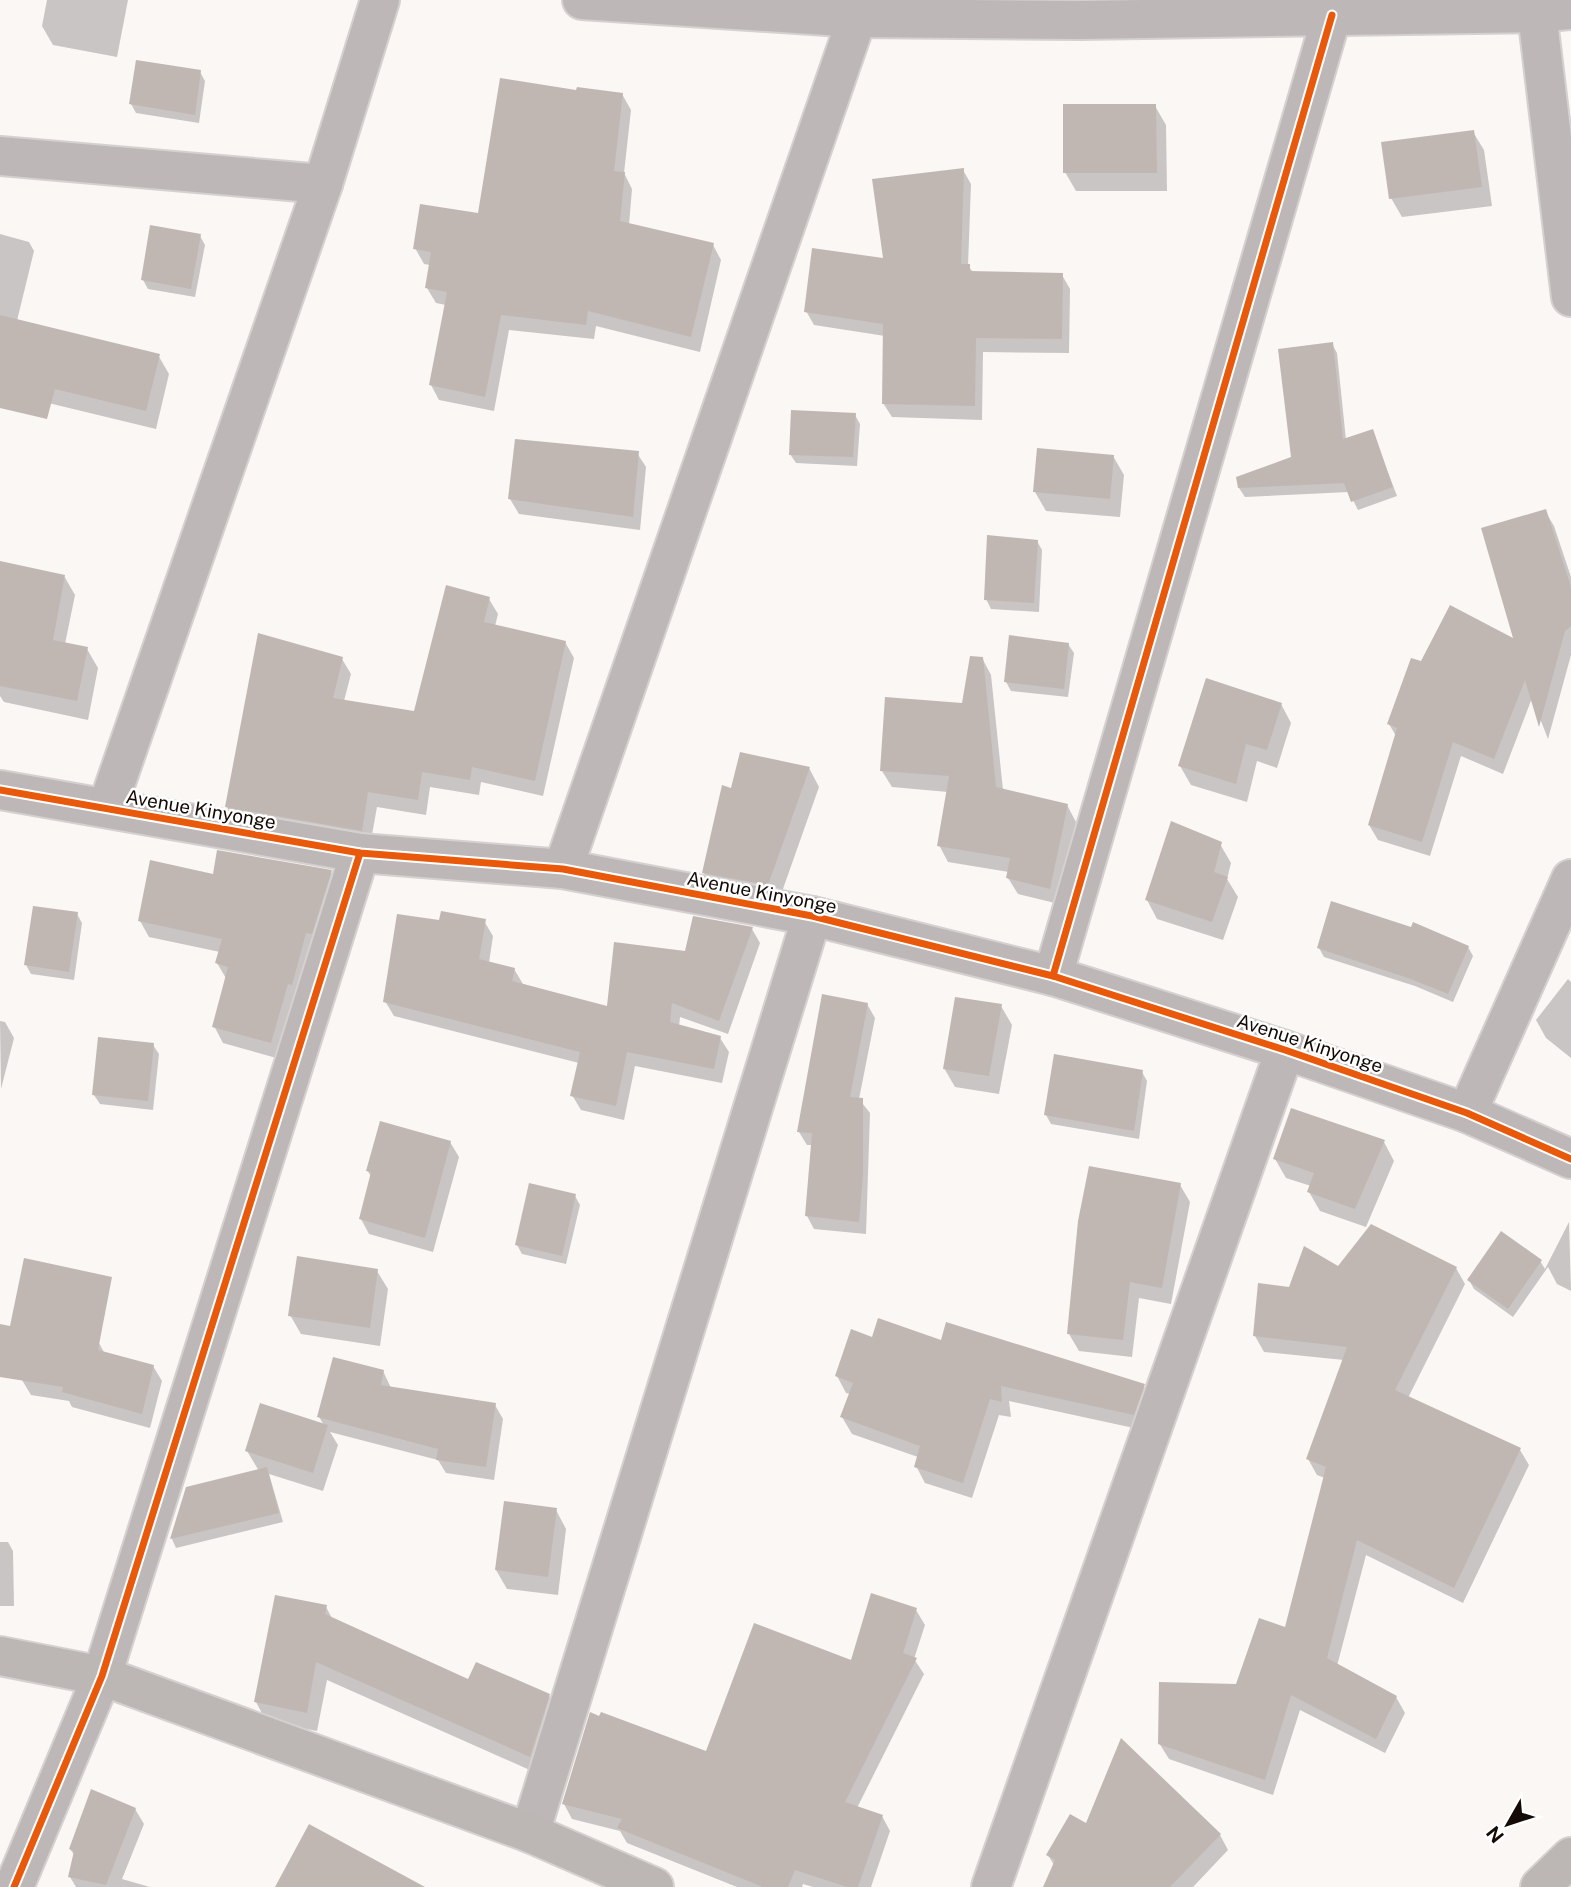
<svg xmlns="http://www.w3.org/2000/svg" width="1571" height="1887" font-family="'Public Sans',sans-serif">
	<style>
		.shadow { fill: #0003 }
		.building { fill: #c0b7b3 }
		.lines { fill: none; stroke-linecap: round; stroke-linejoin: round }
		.street-casing { stroke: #d4d1d0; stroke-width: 42 }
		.secondary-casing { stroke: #d4d1d0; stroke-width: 42 }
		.street { stroke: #bdb8b7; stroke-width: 38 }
		.secondary { stroke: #bcb7b5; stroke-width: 38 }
		.cycleway-casing { stroke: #fff; stroke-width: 11 }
		.cycleway { stroke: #e8590c; stroke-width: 7 }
		.labels { text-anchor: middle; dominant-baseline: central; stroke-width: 5; stroke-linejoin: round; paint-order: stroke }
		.street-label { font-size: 19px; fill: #140b07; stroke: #fff }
	</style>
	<rect width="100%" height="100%" fill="#faf7f5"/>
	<g class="shadow">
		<path d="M47,0h81l-11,57 -64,-12 -11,-19z"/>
		<path d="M200,72l5,9 -6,42 -63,-10 -5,-9z"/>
		<path d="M578,92l44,2 9,16 -7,63 8,16 -3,36 84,20 8,15 -21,92 -104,-26 -2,13 -85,-9 -15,81 -55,-11 -8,-15 15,-80 -10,-2 -9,-15 3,-23 -6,-1 -9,-16 65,-33z"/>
		<path d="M1155,106l11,19 1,66h-91l-11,-19z"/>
		<path d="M1473,132l11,18 8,56 -90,11 -11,-19z"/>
		<path d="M963,170l8,14 -3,82 5,6 89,3 8,14 -1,64 -86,-1 -1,68 -90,-3 -9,-14 2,-67 -71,-11 -8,-14 79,-51z"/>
		<path d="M0,234l29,8 5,9 -20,82 -14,-3z"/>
		<path d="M200,236l5,9 -10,52 -47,-8 -5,-9z"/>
		<path d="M1332,344l5,9 9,87 26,-9 25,65 -39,14 -9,-18 -104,5 -6,-9 54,-29z"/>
		<path d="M158,355l11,19 -13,55 -120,-29 -11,-19z"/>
		<path d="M855,415l5,9 -3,42 -61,-3 -6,-9z"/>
		<path d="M637,453l9,14 -6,63 -121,-16 -9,-15z"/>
		<path d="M1113,456l11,19 -4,42 -74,-6 -11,-19z"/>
		<path d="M1545,511l9,15 17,51v78l-23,84 -16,-41 -29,76 -42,-18 -31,100 -52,-16 -9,-15 27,-89 -7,-12 32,-60 95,-23z"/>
		<path d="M1037,541l5,9 -3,62 -48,-3 -5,-10z"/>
		<path d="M0,563l64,13 11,19 -10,49 22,5 11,19 -10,52 -84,-18 -4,-6z"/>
		<path d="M489,599l9,15 -3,12 70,16 9,16 -31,138 -62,-14 -2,13 -49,-8 -4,28 -49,-8 -7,39 -134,-23 -9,-16 115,-148 9,15 -7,27 71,12z"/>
		<path d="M1068,644l6,9 -6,44 -57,-6 -5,-9z"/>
		<path d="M982,658l9,17 12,115 64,15 9,17 -17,82 -41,-10 -10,-16 1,-6 -61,-10 -9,-17 9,-53 -56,-5 -10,-16 81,-66z"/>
		<path d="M1281,704l10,19 -14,45 -20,-7 -10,41 -56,-17 -11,-19z"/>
		<path d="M809,768l10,19 -41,116 -63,-11 -11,-19 29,-83z"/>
		<path d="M1220,844l11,19 -4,16 11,18 -15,43 -66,-21 -10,-19z"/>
		<path d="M331,872l9,17 -60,170 -57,-16 -9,-17 13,-46 -10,-17 3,-11 -71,-15 -9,-16 74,-45z"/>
		<path d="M77,914l5,9 -8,57 -43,-6 -5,-9z"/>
		<path d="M484,921l9,15 -4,27 25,6 9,15 86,24 77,-55 66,-24 8,14 -32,91 -48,-17 -1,10 41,11 9,14 -7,31 -87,-17 -11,54 -43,-10 -9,-15 7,-32 -185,-47 -9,-15 56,-79z"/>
		<path d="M1468,947l5,9 -20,46 -38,-16 -91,-29 -5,-9z"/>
		<path d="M1568,979l3,3v76l-25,-20 -10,-18z"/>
		<path d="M867,1004l8,14 -16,81 11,14 -4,121 -52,-5 -7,-13 6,-71h-6l-8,-13z"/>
		<path d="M1001,1006l11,19 -13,69 -44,-7 -11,-19z"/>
		<path d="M0,1021l5,1 9,16 -13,51z"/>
		<path d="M153,1045l6,9 -6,56 -53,-6 -6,-9z"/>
		<path d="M1142,1072l5,9 -8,58 -88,-15 -5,-9z"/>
		<path d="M450,1142l9,15 -26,95 -64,-18 -8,-15 11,-41 -5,-8z"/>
		<path d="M1384,1142l10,19 -28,66 -46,-16 -11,-19 2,-6 -25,-8 -11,-19z"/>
		<path d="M1180,1185l10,17 -19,102 -32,-6 -7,59 -53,-6 -10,-17z"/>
		<path d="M575,1196l5,9 -14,59 -44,-10 -5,-9z"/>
		<path d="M1569,1222l2,69 -14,-7 -9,-17 -35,50 -39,-28 -5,-9 71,-19 5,8z"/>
		<path d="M1338,1268h118l9,16 -57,114 112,52 9,15 -66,138 -97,-48 -29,111 59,31 9,16 -20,40 -85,-43 -27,85 -104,-36 -10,-16 78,-57 49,-57 39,-151 -8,-3 -9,-16 36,-99 -80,-8 -9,-16 35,-47z"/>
		<path d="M377,1271l11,18 -8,57 -79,-12 -11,-19z"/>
		<path d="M873,1339l69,4 201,42 10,17 -10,28 -134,-29 2,16 -12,-2 -27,83 -47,-15 -9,-17 2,-9 -66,-23 -10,-17 9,-23 -5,-1 -9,-17z"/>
		<path d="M99,1343l6,11 48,12 9,15 -12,47 -78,-21 -3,-6 -38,-6 -9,-15z"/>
		<path d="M383,1371l8,17 104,17 8,14 -9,61 -48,-7 -8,-13 -108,-28 8,13 -15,46 -54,-17 14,48 -107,26 -4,-9 15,-50 72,-18 -12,-20 77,-26 -5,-8z"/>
		<path d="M556,1510l10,19 -8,66 -51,-6 -11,-19z"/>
		<path d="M0,1542h8l5,9 1,55h-14z"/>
		<path d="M326,1607l7,13 136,62 80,14 11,18 -19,61 -214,-95 -10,51 -51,-10 -10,-19z"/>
		<path d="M916,1610l9,15 -11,34 10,15 -67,134 25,8 8,15 -19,56h-58l-10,-3 -1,3h-65l-110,-44 -7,-12 -48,-12 -8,-15 143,-51 145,-91z"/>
		<path d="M135,1809l9,15 -22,55 28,8h-74l-6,-10 5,-21 -5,-7z"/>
		<path d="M1087,1826l133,9 8,15 -35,37h-149l10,-22 -6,-10z"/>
	</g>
	<g class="building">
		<path d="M136,60l65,10 -6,45 -66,-11z"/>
		<path d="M500,78l76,12 1,-3 46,6 -9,78 11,1 -5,49 94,22 -23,94 -103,-26 -2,14 -85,-10 -16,82 -56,-12 18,-93 -22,-4 6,-36 -18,-3 7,-45 58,9z"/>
		<path d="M1063,104h93l1,69h-94z"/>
		<path d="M1474,130l8,57 -93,12 -8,-57z"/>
		<path d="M964,168l-3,96h9v7l93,2 -1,66 -86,-1 -1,68 -93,-2 1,-80 -79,-12 8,-64 71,10 -11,-79z"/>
		<path d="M150,225l51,9 -10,55 -50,-9z"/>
		<path d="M0,315l160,39 -14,57 -91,-22 -8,30 -47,-11z"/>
		<path d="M1333,342l10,97 30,-10 20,58 -42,15 -7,-19 -106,5 -2,-11 55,-20 -13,-108z"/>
		<path d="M791,410l65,3 -3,44 -64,-2z"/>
		<path d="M515,439l124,12 -6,66 -125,-18z"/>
		<path d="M1037,448l77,7 -4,44 -77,-7z"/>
		<path d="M1546,509l25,78v39l-6,5 -26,96 -14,-47 -31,79 -41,-17 -31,100 -54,-17 29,-97 -10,-4 24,-66 10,3 29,-56 63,33 -32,-110z"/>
		<path d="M987,535l51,5 -4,63 -50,-3z"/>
		<path d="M0,561l65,14 -12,65 35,7 -11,54 -77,-15z"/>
		<path d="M446,585l44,12 -6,25 82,19 -31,140 -63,-14 -2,13 -48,-8 -4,28 -50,-8 -6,39 -137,-24 33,-174 85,24 -10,41 81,13z"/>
		<path d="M1009,635l60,8 -5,46 -60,-7z"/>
		<path d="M970,656l13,1 13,130 72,17 -18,85 -44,-11 4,-20 -73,-12 12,-70 -69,-5 5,-74 77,6z"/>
		<path d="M1206,678l76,25 -15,47 -21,-6 -10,40 -58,-18z"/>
		<path d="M740,752l70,15 -42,118 -66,-12 20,-88 9,3z"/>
		<path d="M1171,821l51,21 -8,30 14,5 -16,45 -67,-22z"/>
		<path d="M217,850l115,20 -20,64 -6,-1 -14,52 -4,-1 -17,59 -59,-16 16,-60 -13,-4 7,-24 -84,-18 12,-61 63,14z"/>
		<path d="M1331,901l80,26 2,-5 56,24 -21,48 -40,-16 -91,-30z"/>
		<path d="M33,906l45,6 -9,60 -45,-7z"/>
		<path d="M441,911l45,8 -7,40 36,9 -3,13 95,25 7,-64 71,9 8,-35 60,11 -34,94 -47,-18 -2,19 51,14 -7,33 -87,-17 -11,54 -46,-10 10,-44 -197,-50 14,-88 42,6z"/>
		<path d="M822,994l46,9 -18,94 13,1v77l-4,47 -54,-6 7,-83 -15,-1z"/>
		<path d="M955,997l47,7 -13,72 -46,-7z"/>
		<path d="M98,1037l56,6 -6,58 -56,-6z"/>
		<path d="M1054,1054l89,16 -9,61 -90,-16z"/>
		<path d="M1291,1108l94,32 -30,69 -48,-17 7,-19 -41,-14z"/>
		<path d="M380,1121l71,20 -26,97 -66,-19 12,-47 -5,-1z"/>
		<path d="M1089,1166l92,17 -19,105 -32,-6 -7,58 -56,-6 11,-113z"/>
		<path d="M529,1183l47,11 -14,62 -47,-11z"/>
		<path d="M1371,1224l86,43 -62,123 126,58 -67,140 -97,-48 -30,118 70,38 -21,43 -85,-44 -26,85 -107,-36 1,-62 77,2 23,-66 26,9 41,-160 -20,-8 41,-112 -94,-11 5,-53 31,4 15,-41 34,20z"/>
		<path d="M1501,1231l41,29 -34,49 -41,-29z"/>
		<path d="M297,1256l81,13 -8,59 -82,-12z"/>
		<path d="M24,1258l88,19 -14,73 56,15 -12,49 -80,-22 1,-5 -63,-10v-53l10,2z"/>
		<path d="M878,1318l63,22 5,-18 199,62 -11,31 -133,-29 1,16 -12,-3 -27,84 -49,-16 6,-21 -80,-29 13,-34 -18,-7 16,-47 21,8z"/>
		<path d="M333,1357l51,13 -3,15 115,18 -10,64 -50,-7 2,-11 -121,-32z"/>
		<path d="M260,1403l68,22 -15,48 -68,-22z"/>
		<path d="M267,1467l12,46 -109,26 16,-52z"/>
		<path d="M504,1501l53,7 -9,69 -53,-7z"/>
		<path d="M871,1593l46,15 -14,45 14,5 -72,144 38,13 -25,72h-11l-52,-17 -7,17h-25l-146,-59 5,-9 -60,-15 28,-92 9,4 2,-4 105,39 48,-128 97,37z"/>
		<path d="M275,1595l52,10 -2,9 143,65 8,-17 74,32 -20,63 -214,-95 -9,51 -53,-11z"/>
		<path d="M1121,1738l100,96 -51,53h-127l12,-27 -9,-5 24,-41 16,9z"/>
		<path d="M91,1789l45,19 -30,77 -38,-8 6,-26 -5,-2z"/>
		<path d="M309,1824l116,63h-150z"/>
	</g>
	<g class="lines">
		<defs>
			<g id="street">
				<path d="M582,0l275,18 222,2 458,-7 34,-3"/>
				<path d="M1537,13l34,284"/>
				<path d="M0,156l323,28"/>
				<path d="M0,790l360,63 203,16 249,47 241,60 232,74 182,63 104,46"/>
				<path d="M107,808l216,-624 57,-184"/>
				<path d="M563,869l294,-851"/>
				<path d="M1053,976l279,-961"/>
				<path d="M1467,1113l104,-234"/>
				<path d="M530,1833l282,-917"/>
				<path d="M14,1887l88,-211 258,-823"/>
				<path d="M991,1887l294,-837"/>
			</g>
			<g id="secondary">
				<path d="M0,1656l102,20 428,157 124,54"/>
				<path d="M1540,1887l31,-30"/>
			</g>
		</defs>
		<use href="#street" class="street-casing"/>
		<use href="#secondary" class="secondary-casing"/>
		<use href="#street" class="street"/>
		<use href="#secondary" class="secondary"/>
		<defs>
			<g id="cycleway">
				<path d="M0,790l360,63 203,16 249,47 241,60 232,74 182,63 104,46"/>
				<path d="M1053,976l279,-961"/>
				<path d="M14,1887l88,-211 258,-823"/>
			</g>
		</defs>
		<use href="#cycleway" class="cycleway-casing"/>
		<use href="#cycleway" class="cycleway"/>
	</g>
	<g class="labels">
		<g class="street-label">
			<text transform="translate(201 809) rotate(10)">Avenue Kinyonge</text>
			<text transform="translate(762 892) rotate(11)">Avenue Kinyonge</text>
			<text transform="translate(1310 1043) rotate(18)">Avenue Kinyonge</text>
		</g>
	</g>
	<g transform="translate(1508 1824) rotate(231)" stroke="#ffffff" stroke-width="5" paint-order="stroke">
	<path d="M0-5L12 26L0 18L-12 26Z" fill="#140b07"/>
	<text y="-10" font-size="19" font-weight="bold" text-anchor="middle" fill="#140b07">N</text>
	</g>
</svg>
